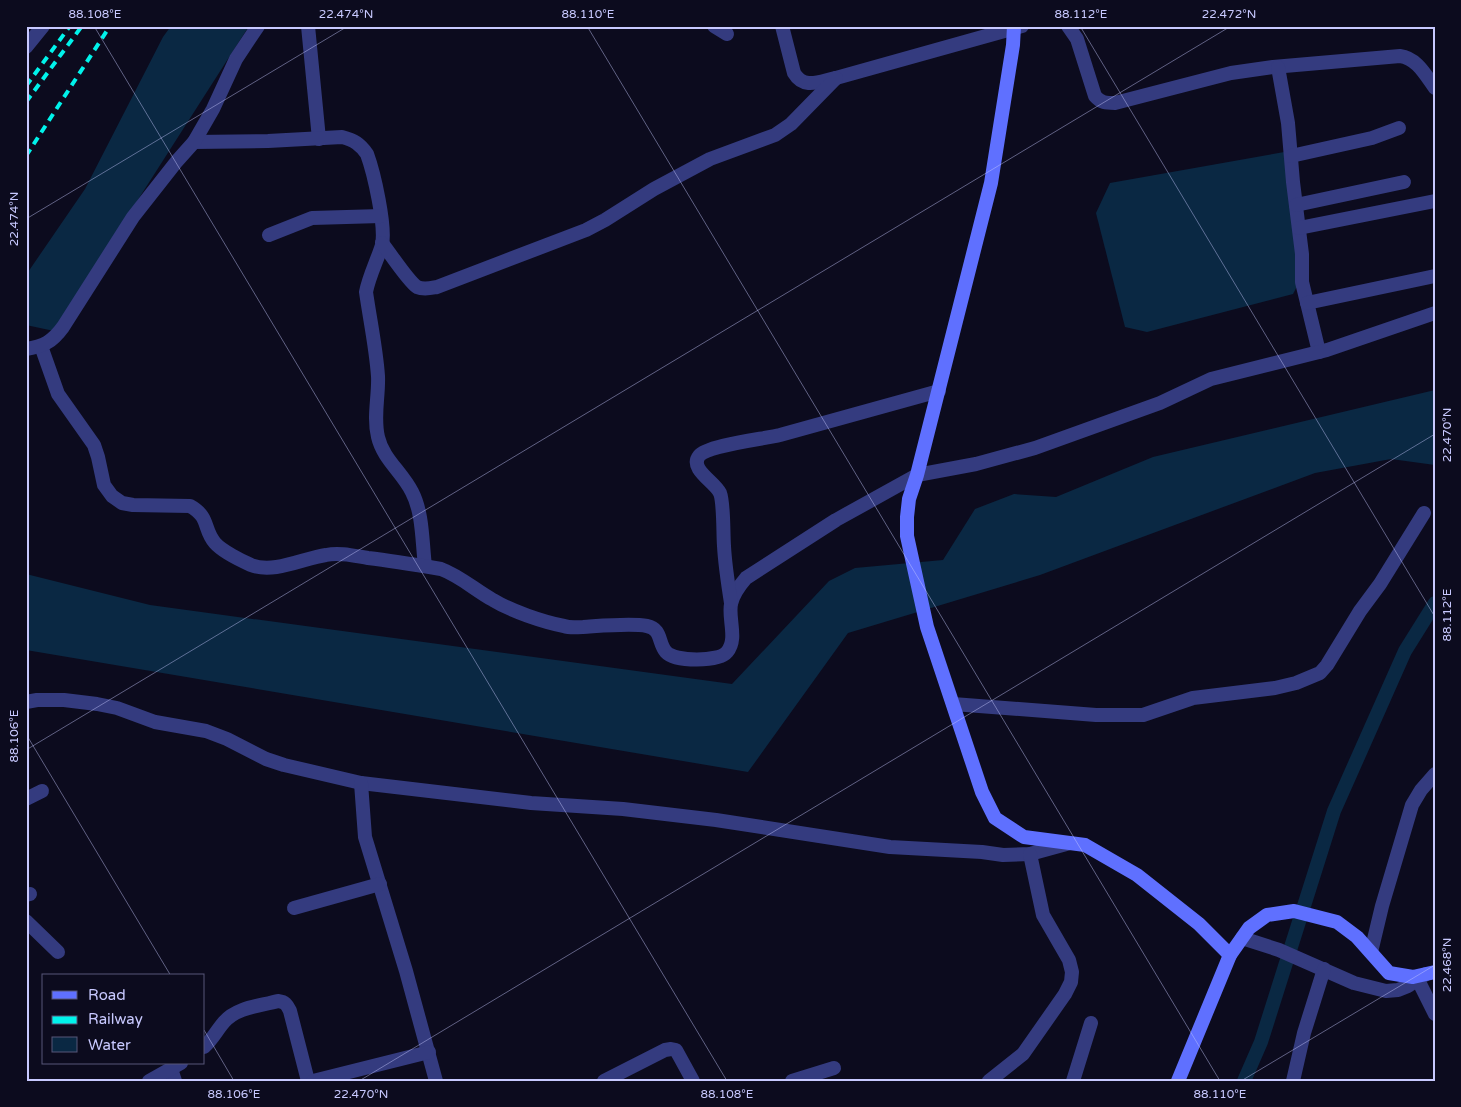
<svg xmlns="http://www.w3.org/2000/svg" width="1461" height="1107" font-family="'Varela Round',sans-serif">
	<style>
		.water { fill: #0a2843 }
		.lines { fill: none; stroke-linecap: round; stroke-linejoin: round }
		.canal { stroke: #0a2843; stroke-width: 14 }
		.minor { stroke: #343b7f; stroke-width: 14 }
		.secondary { stroke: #5f70ff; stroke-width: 14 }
		.rail { stroke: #00f3eb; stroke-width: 4; stroke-dasharray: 8 6; stroke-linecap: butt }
		.ticks { fill: none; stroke: #c8c9ff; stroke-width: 1; stroke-opacity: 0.45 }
		.neatline { fill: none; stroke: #c8c9ff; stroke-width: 2 }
		.ticks-label { font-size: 12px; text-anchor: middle; fill: #c8c9ff }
	</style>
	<rect width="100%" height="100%" fill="#0c0b1e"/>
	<g class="water">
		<path d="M171,26h78l-195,305 -28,-6v-50l59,-86 78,-152z"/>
		<path d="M1290,151l19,112 -16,31 -146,38 -22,-5 -29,-114 14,-30z"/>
		<path d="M1435,390v75l-44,-6 -76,14 -275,102 -192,58 -100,139 -722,-122v-76l124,31 582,79 97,-103 26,-13 88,-8 32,-51 39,-15 42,3 97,-40z"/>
	</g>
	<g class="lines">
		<path class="canal" d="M1244,1081l17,-39 73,-231 71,-160 30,-48"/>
		<g class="minor">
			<path d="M308,26l11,113"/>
			<path d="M714,26l13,8"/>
			<path d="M782,26l12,47c10,17 26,8 42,5l186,-52"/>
			<path d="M1068,26l9,13 18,57c6,7 11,7 20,7l116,-30 42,-6 127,-11c17,2 26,20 35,32"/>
			<path d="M26,47l17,-21"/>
			<path d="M1278,67l10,56 5,59 9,72v28l17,70"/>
			<path d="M194,142l74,-1 74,-4c12,3 18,7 25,17 7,19 19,72 15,91 -5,16 -13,31 -16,47 4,28 10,56 12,84 1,20 -5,40 0,61 5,22 24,35 34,55 11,21 10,50 13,74"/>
			<path d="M1291,156l81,-18 27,-10"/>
			<path d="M1296,205l108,-23"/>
			<path d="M1299,228l136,-27"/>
			<path d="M269,235l43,-17 69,-2"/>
			<path d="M382,243c8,10 26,38 35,44 7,3 14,1 20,0l149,-57 19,-10 49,-31 56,-30 65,-24 16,-11 45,-46"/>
			<path d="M1307,303l128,-27"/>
			<path d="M41,346l17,48 36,51 4,12 6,28 8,11 10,7 11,2 57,1c20,11 13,23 25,37 7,8 27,18 36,22 23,9 53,-7 75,-10 14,-3 29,1 42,3 25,3 49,7 73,11 19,7 34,21 52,31 18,11 50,22 71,26 6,2 12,1 19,1 17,-1 48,-4 64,-1 15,3 11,17 19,26 9,10 53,10 61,0 11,-13 1,-33 4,-48 2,-10 9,-19 15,-26l90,-58 81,-45 59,-11 59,-16 125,-45 51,-24 116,-29 108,-37"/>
			<path d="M26,349c18,-3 26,-7 37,-22l70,-110 44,-56 17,-19 19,-33 23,-50 22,-33"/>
			<path d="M731,603c-3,-19 -6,-38 -7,-57 -1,-13 0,-43 -4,-53 -5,-11 -31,-24 -21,-37 8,-11 65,-17 81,-21l159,-44"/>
			<path d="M26,702l11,-2h27l33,4 20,4 38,14 51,9 21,8 39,20 18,6 77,18 170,20 92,6 93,11 174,27 92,5 21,3 27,-1 40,-11"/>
			<path d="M953,704l143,11h47l50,-17 82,-10 21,-5 24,-10 7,-8 33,-54 20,-27 44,-71"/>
			<path d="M361,783l4,54 41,134 30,110"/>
			<path d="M26,799l16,-8"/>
			<path d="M26,895l4,-1"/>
			<path d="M294,908l86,-24"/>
			<path d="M26,921l32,31"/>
			<path d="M1242,938l37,12 75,33 32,8 12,-1 10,-4 18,-12"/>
			<path d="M1371,952l11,-46 30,-101 9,-15 14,-16"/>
			<path d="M1418,980l17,34"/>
			<path d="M204,1047c8,-7 13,-17 20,-25 13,-15 36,-16 54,-21 8,1 9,4 12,10l18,70"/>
			<path d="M171,1069l4,12"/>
			<path d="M149,1081l32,-18"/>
			<path d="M313,1081l116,-29"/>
			<path d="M604,1081l61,-31 6,-1 5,1 17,31"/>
			<path d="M792,1081l42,-13"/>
			<path d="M989,1081l34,-27 42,-60 6,-12 1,-10 -3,-12 -26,-45 -13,-61"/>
			<path d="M1073,1081l18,-58"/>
			<path d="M1293,1081l11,-48 20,-64"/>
		</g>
		<g class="secondary">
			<path d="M1014,26l-1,19 -22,138 -74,292 -8,24 -2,18v19l20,91 55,165 13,26 29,19 61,8 52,30 62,49 31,31"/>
			<path d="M1178,1081l52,-126 19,-27 18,-13 27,-4 43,11 20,15 32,36 24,4 22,-5"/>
		</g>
		<g class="rail">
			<path d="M26,86l44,-60"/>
			<path d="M26,102l56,-76"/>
			<path d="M26,156l84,-130"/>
		</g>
	</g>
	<path class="ticks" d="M94,26l633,1055M587,26l633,1055M1080,26l355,591M26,219l322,-193M26,734l145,242M26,750l1205,-724M204,1030l30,51M359,1081l1076,-647M1241,1081l194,-116"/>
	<rect width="1461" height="1107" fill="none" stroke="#0c0b1e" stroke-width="55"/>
	<rect x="42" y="974" width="162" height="90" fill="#0c0b1e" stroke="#575778"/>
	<rect x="52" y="991" width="25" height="8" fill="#5f70ff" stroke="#575778"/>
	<text x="88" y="1000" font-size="15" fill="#c8c9ff">Road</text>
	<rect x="52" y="1016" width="25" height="8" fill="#00f3eb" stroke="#575778"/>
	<text x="88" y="1024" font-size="15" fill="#c8c9ff">Railway</text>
	<rect x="52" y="1037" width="25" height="15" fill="#0a2843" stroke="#575778"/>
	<text x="88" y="1050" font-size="15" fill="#c8c9ff">Water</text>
	<rect x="28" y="28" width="1406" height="1052" class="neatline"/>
	<g class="ticks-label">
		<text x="95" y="18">88.108°E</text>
		<text x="346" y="18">22.474°N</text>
		<text x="588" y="18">88.110°E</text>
		<text x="1081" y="18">88.112°E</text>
		<text x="1229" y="18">22.472°N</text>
		<text transform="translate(14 219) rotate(-90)" y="4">22.474°N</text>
		<text transform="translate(1447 435) rotate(-90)" y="4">22.470°N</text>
		<text transform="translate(1447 615) rotate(-90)" y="4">88.112°E</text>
		<text transform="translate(14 736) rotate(-90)" y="4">88.106°E</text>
		<text transform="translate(1447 965) rotate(-90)" y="4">22.468°N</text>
		<text x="234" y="1098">88.106°E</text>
		<text x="361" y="1098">22.470°N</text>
		<text x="727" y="1098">88.108°E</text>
		<text x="1220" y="1098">88.110°E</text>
	</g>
</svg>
